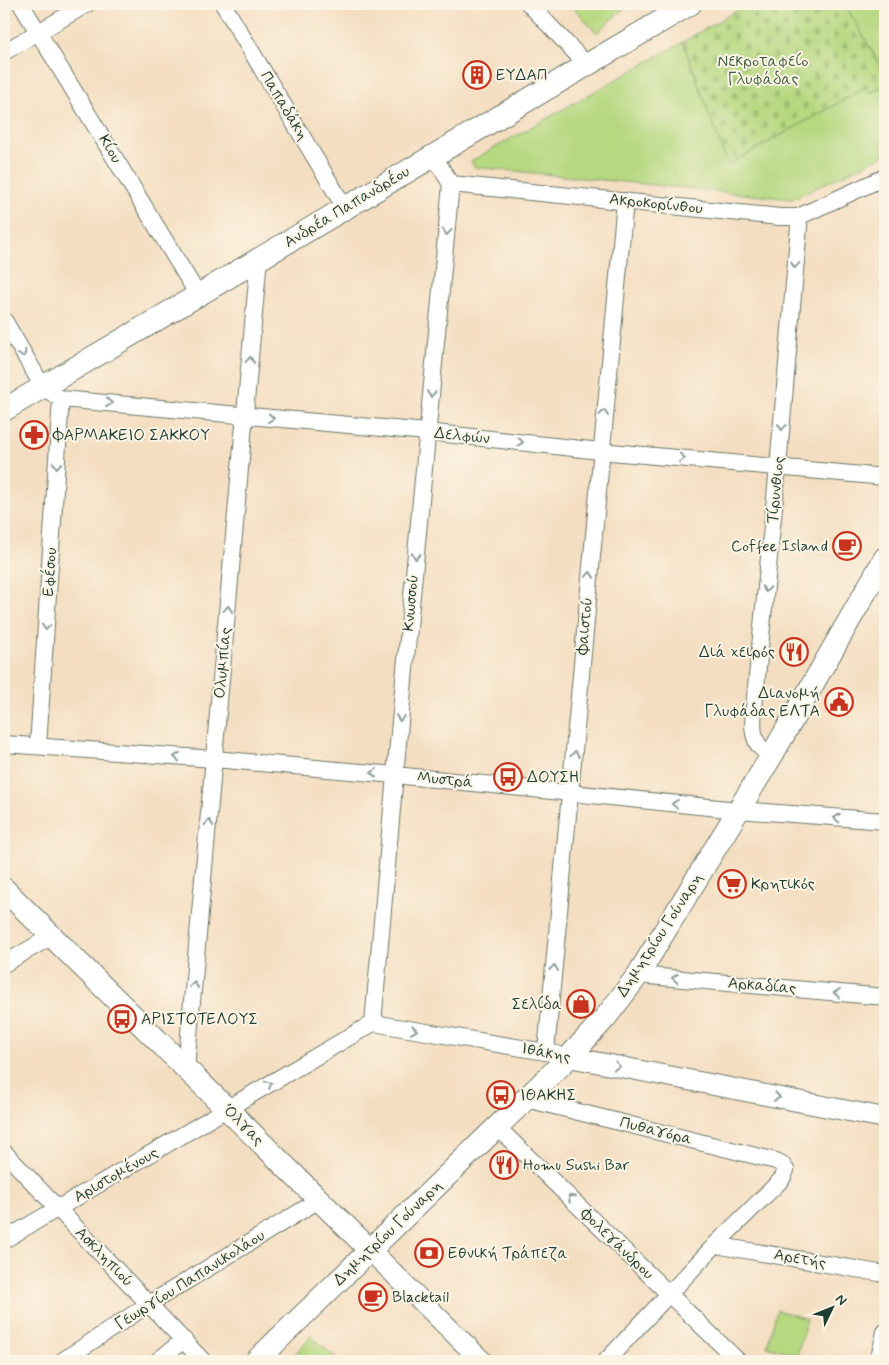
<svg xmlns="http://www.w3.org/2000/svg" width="889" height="1365" font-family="Mynerve,sans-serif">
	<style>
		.cemetery { fill: url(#cemetery-stones); stroke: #6a8a5a }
		.park { fill: #b6d880; stroke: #6a8a5a }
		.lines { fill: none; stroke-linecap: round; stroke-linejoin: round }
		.minor-casing { stroke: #6a7565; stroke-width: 18 }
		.tertiary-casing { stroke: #6a7565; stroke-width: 22 }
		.secondary-casing { stroke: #6a7565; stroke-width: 24 }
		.minor { stroke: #fff; stroke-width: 16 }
		.tertiary { stroke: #fff; stroke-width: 20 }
		.secondary { stroke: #fff; stroke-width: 22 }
		.oneway { stroke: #8f9e9a }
		.labels { text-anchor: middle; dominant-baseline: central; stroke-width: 4; stroke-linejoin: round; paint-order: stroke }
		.park-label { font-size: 16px; fill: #3d5c43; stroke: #fcf5e5 }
		.poi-label { font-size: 16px; fill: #1f3d34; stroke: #fcf5e5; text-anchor: start }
		.street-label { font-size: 16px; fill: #1f3d34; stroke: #fcf5e5 }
	</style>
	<defs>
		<pattern id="cemetery-stones" width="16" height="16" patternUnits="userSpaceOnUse" patternTransform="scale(1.25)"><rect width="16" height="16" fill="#b6d880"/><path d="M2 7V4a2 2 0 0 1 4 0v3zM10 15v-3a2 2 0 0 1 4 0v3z" fill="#9cba6f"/></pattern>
	</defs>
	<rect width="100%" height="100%" fill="#fcf5e5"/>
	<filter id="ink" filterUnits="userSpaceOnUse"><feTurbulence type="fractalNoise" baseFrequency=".02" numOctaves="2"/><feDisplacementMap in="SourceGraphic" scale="10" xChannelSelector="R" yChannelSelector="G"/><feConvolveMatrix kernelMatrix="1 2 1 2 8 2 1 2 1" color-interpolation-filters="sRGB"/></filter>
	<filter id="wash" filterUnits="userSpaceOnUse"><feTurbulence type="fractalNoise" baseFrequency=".0096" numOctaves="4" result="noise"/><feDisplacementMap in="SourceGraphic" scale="20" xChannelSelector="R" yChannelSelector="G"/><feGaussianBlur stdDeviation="1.12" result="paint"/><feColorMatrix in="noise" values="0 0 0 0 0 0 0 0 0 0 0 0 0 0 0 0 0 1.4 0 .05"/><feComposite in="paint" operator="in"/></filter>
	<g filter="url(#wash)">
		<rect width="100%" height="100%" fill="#f4dec1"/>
		<path class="cemetery" d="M747,4h98l40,70v10l-14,9 -4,-6 -139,78 -45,-123z"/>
		<g class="park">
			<path d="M570,4h59l-32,29z"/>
			<path d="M845,4h40v70z"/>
			<path d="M683,42l45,123 139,-78 4,6 14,-9v71l-93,44 -318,-32 -3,-6z"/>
			<path d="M777,1310l30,9 -10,36 -30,-9z"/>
			<path d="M311,1336l28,25h-50z"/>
		</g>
	</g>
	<g filter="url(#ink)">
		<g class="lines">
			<defs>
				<g id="minor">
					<path d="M21,4l177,291"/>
					<path d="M223,4l122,204"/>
					<path d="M529,4l58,61"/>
					<path d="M4,52l83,-48"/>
					<path d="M433,155l18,29 329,33h18l87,-40"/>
					<path d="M4,320l39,67 18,12 366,33 173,19 285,26"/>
					<path d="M4,744l210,15 181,16 343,35 147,11"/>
					<path d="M38,746l23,-347"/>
					<path d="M772,755c-4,-2 -8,-4 -11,-7 -12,-12 -7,-36 -6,-51l23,-230 21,-241 -1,-9"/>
					<path d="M4,964l48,-28"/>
					<path d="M638,975l247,22"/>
					<path d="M373,1023l22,-248 56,-591"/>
					<path d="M546,1052c28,-284 51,-568 79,-851"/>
					<path d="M186,1068l73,-810"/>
					<path d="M526,1099l250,62 6,3 4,6 -4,9 -67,66 -109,116"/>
					<path d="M497,1127l241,234"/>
					<path d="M4,1152l199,209"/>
					<path d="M4,1240l369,-217 184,31"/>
					<path d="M715,1245l170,29"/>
					<path d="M62,1361l87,-57 170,-104"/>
					<path d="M157,1361l27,-21"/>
					<path d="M878,1361l7,-29"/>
				</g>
				<g id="tertiary">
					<path d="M569,1057l316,61"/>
					<path d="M370,1250l112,111"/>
				</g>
				<g id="secondary">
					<path d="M4,410l686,-406"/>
					<path d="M4,889l366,361"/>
					<path d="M256,1361l313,-304 37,-40 32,-42 134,-220 113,-197"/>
				</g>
			</defs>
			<use href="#minor" class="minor-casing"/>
			<use href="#tertiary" class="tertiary-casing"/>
			<use href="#secondary" class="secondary-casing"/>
			<use href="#minor" class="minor"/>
			<use href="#tertiary" class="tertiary"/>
			<use href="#secondary" class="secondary"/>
		</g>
		<defs><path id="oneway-chevron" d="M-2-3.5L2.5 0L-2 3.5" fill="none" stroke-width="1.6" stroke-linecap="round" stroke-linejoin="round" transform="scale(1.25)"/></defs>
		<g class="oneway">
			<use href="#oneway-chevron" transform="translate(447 232) rotate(95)"/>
			<use href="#oneway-chevron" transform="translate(795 265) rotate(95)"/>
			<use href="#oneway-chevron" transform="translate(23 354) rotate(59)"/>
			<use href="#oneway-chevron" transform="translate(250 360) rotate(-85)"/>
			<use href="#oneway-chevron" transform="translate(431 394) rotate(95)"/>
			<use href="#oneway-chevron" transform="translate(109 403) rotate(5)"/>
			<use href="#oneway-chevron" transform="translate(604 413) rotate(-84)"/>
			<use href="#oneway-chevron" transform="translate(271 418) rotate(5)"/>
			<use href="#oneway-chevron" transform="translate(782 427) rotate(95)"/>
			<use href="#oneway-chevron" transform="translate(520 442) rotate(6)"/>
			<use href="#oneway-chevron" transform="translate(682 458) rotate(5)"/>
			<use href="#oneway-chevron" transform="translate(57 465) rotate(94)"/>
			<use href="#oneway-chevron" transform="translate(416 556) rotate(95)"/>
			<use href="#oneway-chevron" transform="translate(590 575) rotate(-85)"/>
			<use href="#oneway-chevron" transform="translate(766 589) rotate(96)"/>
			<use href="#oneway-chevron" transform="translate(228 609) rotate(-85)"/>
			<use href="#oneway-chevron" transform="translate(46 627) rotate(94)"/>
			<use href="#oneway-chevron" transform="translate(400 718) rotate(95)"/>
			<use href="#oneway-chevron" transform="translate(575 754) rotate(-85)"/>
			<use href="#oneway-chevron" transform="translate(177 757) rotate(-176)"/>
			<use href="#oneway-chevron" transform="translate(374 773) rotate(-175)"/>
			<use href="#oneway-chevron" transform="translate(675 804) rotate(-174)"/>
			<use href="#oneway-chevron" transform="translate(837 818) rotate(-176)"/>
			<use href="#oneway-chevron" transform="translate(209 823) rotate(-85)"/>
			<use href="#oneway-chevron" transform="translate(554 968) rotate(-84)"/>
			<use href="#oneway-chevron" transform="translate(675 978) rotate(-175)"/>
			<use href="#oneway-chevron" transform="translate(194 985) rotate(-85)"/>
			<use href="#oneway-chevron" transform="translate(837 993) rotate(-175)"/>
			<use href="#oneway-chevron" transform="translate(414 1030) rotate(9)"/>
			<use href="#oneway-chevron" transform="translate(617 1066) rotate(11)"/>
			<use href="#oneway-chevron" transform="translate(269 1084) rotate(-31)"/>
			<use href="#oneway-chevron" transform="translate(777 1097) rotate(11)"/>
			<use href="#oneway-chevron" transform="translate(571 1198) rotate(-136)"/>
		</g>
	</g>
	<defs>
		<symbol id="building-ring" viewBox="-11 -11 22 22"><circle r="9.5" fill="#fcf5e5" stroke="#c8321e" stroke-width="1.5"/><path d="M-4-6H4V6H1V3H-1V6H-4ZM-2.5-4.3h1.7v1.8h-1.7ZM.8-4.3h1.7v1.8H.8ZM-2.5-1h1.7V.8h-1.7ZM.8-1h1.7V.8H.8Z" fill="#c8321e"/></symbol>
		<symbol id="pharmacy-ring" viewBox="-11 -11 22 22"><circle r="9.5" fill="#fcf5e5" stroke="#c8321e" stroke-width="1.5"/><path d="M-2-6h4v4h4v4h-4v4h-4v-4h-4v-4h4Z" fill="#c8321e"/></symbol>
		<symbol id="cafe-ring" viewBox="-11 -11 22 22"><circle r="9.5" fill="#fcf5e5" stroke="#c8321e" stroke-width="1.5"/><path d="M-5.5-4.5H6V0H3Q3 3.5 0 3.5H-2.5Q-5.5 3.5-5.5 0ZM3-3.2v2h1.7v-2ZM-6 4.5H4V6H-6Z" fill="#c8321e"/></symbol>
		<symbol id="restaurant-ring" viewBox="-11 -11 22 22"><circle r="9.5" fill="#fcf5e5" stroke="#c8321e" stroke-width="1.5"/><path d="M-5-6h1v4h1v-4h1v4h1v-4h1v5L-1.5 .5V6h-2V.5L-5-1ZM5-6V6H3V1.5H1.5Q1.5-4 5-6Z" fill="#c8321e"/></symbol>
		<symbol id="civic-ring" viewBox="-11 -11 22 22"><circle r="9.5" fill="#fcf5e5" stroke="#c8321e" stroke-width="1.5"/><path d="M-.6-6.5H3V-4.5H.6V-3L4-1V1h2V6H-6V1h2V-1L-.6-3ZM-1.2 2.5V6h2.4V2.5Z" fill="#c8321e"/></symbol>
		<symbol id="bus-ring" viewBox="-11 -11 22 22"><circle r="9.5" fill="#fcf5e5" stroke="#c8321e" stroke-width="1.5"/><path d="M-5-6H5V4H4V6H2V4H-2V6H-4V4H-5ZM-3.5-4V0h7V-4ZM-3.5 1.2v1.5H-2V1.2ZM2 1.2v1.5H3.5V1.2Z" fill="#c8321e"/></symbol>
		<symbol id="supermarket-ring" viewBox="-11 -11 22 22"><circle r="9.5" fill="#fcf5e5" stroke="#c8321e" stroke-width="1.5"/><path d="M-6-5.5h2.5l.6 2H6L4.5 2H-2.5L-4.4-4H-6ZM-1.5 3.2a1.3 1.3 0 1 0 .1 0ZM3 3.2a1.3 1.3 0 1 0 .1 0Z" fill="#c8321e"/></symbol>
		<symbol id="shop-ring" viewBox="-11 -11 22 22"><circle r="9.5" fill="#fcf5e5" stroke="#c8321e" stroke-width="1.5"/><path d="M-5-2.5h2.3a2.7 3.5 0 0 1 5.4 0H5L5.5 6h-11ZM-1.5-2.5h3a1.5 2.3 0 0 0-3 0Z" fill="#c8321e"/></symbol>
		<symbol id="bank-ring" viewBox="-11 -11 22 22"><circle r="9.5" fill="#fcf5e5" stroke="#c8321e" stroke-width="1.5"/><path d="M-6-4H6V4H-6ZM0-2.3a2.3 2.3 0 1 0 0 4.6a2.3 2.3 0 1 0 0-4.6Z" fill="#c8321e"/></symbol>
	</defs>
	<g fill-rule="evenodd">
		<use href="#building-ring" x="461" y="59" width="32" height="32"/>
		<use href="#pharmacy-ring" x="18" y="419" width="32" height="32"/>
		<use href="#cafe-ring" x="831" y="530" width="32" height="32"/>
		<use href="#restaurant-ring" x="778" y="636" width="32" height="32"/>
		<use href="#civic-ring" x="823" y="686" width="32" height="32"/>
		<use href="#bus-ring" x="492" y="761" width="32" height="32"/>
		<use href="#supermarket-ring" x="716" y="868" width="32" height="32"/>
		<use href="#shop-ring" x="565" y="988" width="32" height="32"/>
		<use href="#bus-ring" x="106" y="1003" width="32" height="32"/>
		<use href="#bus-ring" x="485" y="1079" width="32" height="32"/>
		<use href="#restaurant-ring" x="488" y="1149" width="32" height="32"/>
		<use href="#bank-ring" x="413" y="1237" width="32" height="32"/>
		<use href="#cafe-ring" x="357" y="1281" width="32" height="32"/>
	</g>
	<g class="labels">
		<g class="park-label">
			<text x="763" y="61">Νεκροταφείο<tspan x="763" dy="18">Γλυφάδας</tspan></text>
		</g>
		<g class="poi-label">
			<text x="496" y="75">ΕΥΔΑΠ</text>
			<text x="53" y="435">ΦΑΡΜΑΚΕΙΟ ΣΑΚΚΟΥ</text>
			<text x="828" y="546" text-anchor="end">Coffee Island</text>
			<text x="775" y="652" text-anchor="end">Διά χειρός</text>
			<text x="820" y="693" text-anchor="end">Διανομή<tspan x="820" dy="18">Γλυφάδας ΕΛΤΑ</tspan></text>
			<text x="527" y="777">ΔΟΥΣΗ</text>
			<text x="751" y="884">Κρητικός</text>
			<text x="562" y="1004" text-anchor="end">Σελίδα</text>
			<text x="141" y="1019">ΑΡΙΣΤΟΤΕΛΟΥΣ</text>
			<text x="520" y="1095">ΙΘΑΚΗΣ</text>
			<text x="523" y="1165">Homu Sushi Bar</text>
			<text x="448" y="1253">Εθνική Τράπεζα</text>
			<text x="392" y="1297">Blacktail</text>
		</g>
		<g class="street-label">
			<text transform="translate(284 106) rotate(59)">Παπαδάκη</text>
			<text transform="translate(110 149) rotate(59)">Κίου</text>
			<text transform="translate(656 204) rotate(6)">Ακροκορίνθου</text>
			<text transform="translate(347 207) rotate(-31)">Ανδρέα Παπανδρέου</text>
			<text transform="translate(462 436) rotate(6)">Δελφών</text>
			<text transform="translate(776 490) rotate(-84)">Τίρυνθιος</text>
			<text transform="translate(50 572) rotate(-86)">Εφέσου</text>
			<text transform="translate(411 603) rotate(-85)">Κνωσσού</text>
			<text transform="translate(585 626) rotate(-85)">Φαιστού</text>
			<text transform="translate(223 663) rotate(-85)">Ολυμπίας</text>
			<text transform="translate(445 780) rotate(6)">Μυστρά</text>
			<text transform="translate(660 935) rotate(-57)">Δημητρίου Γούναρη</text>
			<text transform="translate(762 986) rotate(5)">Αρκαδίας</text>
			<text transform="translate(546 1053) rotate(11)">Ιθάκης</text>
			<text transform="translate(243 1125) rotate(45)">Όλγας</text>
			<text transform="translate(656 1131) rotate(14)">Πυθαγόρα</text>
			<text transform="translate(116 1175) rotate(-30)">Αριστομένους</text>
			<text transform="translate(388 1233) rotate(-44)">Δημητρίου Γούναρη</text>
			<text transform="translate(617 1244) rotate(44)">Φολεγάνδρου</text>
			<text transform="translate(104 1257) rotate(46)">Ασκληπιού</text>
			<text transform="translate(800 1259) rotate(10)">Αρετής</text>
			<text transform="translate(190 1280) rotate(-32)">Γεωργίου Παπανικολάου</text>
		</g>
	</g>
	<rect width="889" height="1365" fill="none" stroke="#fcf5e5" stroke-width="20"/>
	<g transform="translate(832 1308) rotate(47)" stroke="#fcf5e5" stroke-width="4" paint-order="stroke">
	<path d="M0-4L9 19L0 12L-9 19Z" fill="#1f3d34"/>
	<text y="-8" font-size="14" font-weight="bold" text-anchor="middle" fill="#1f3d34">N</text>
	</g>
</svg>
